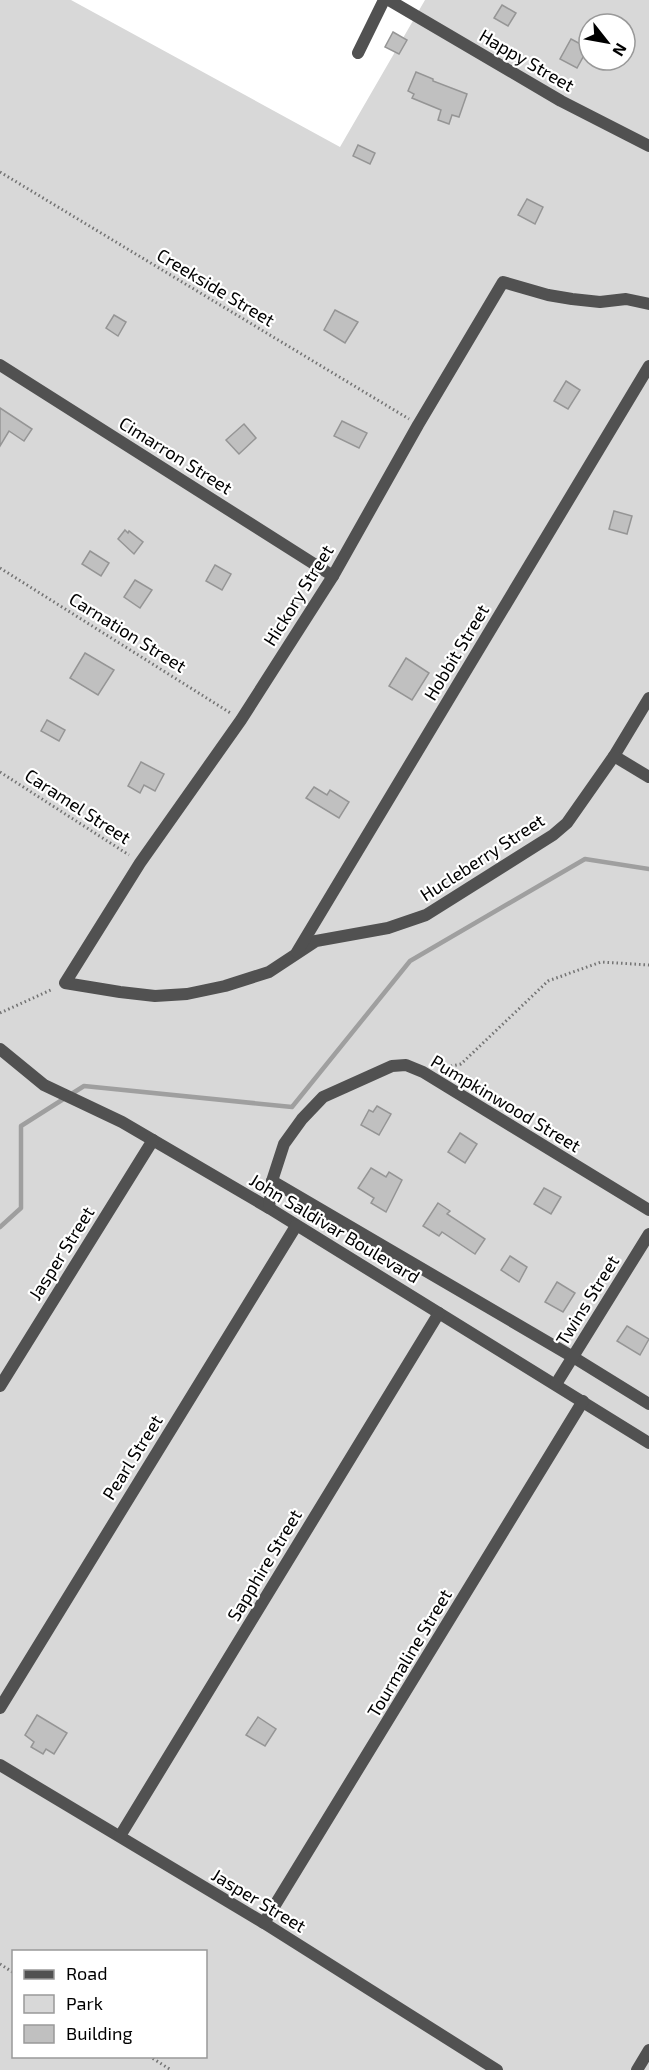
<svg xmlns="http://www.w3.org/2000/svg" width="649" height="2070" font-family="'Exo 2',sans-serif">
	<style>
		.green { fill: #d8d8d8; fill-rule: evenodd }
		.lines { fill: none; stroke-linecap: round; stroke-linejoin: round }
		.stream { stroke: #9f9f9f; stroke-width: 4.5 }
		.building { fill: #c0c0c0; stroke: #959595; stroke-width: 1.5 }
		.path { stroke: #737373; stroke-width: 3; stroke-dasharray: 1.5 3; stroke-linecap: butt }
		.street { stroke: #515151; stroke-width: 12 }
		.labels { text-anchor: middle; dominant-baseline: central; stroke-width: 4.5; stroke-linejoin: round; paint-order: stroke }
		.street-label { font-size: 18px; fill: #000; stroke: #fff }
	</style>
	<rect width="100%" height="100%" fill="#fff"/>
	<path class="green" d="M0,0h71l269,147 85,-147h224v2070h-649zM589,24h36v36h-36zM14,1952h192v104h-192z"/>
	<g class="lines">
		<path class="stream" d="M0,1227l21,-19v-82l63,-40 208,21 118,-146 175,-102 64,10"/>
	</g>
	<g class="building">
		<path d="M502,5l14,8 -8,13 -14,-8z"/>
		<path d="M393,32l14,8 -8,14 -14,-7z"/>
		<path d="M571,39l17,9 -11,20 -17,-9z"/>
		<path d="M416,72l17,7v2l34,13 -8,23 -7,-2 -3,9 -11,-4 3,-10 -29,-12 2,-4 -6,-3z"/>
		<path d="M358,145l17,8 -5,11 -17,-8z"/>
		<path d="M527,199l16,8 -8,17 -17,-9z"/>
		<path d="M335,310l23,12 -13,21 -21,-13z"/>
		<path d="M114,315l12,7 -8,14 -12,-8z"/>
		<path d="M566,381l14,9 -12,19 -14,-8z"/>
		<path d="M0,408l32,21 -8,12 -15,-10 -9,15z"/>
		<path d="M342,421l25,12 -8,15 -25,-12z"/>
		<path d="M244,424l12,14 -17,16 -13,-14z"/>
		<path d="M614,511l18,5 -5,18 -18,-5z"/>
		<path d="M125,530l3,3 1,-2 14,11 -9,12 -16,-15z"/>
		<path d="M90,551l19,12 -8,13 -19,-12z"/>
		<path d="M215,565l16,9 -9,16 -16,-9z"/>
		<path d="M135,580l17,10 -12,18 -16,-11z"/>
		<path d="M85,653l29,17 -16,25 -28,-17z"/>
		<path d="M406,658l23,15 -17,27 -23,-14z"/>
		<path d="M47,720l18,10 -6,11 -18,-10z"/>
		<path d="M141,762l23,12 -9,17 -11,-6 -4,8 -12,-7z"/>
		<path d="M314,787l13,8 3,-5 19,12 -10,16 -33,-20z"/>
		<path d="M377,1106l14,8 -12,21 -18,-10 8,-15 4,2z"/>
		<path d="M460,1133l17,11 -12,19 -17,-11z"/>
		<path d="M371,1168l15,9 3,-5 13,8 -16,32 -15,-9 3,-5 -16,-10z"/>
		<path d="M544,1188l17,9 -10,17 -17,-10z"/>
		<path d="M438,1203l12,8 -3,3 38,25 -10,15 -33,-22 -3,4 -16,-10z"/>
		<path d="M510,1256l17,11 -8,15 -18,-12z"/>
		<path d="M557,1282l18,11 -12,19 -18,-10z"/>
		<path d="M627,1326l22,13 -9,16 -23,-14z"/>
		<path d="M37,1715l30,18 -13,21 -8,-5 -3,5 -12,-7 3,-5 -9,-7z"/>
		<path d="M258,1717l18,12 -11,17 -19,-11z"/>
	</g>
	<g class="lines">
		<g class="path">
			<path d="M0,172l409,247"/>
			<path d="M0,568l232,146"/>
			<path d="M0,772l129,83"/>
			<path d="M0,1013l53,-24"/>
			<path d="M442,1068l19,-4 87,-83 53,-19 48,3"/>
			<path d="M0,1964l14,9"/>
			<path d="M149,2056l22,14"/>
		</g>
		<g class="street">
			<path d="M389,0l172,101 88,45"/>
			<path d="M358,53l26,-53"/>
			<path d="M649,304l-23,-5 -26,3 -28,-3 -24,-4 -45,-13 -85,143 -85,151 -92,144 -101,143 -75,120 55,9 35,4 32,-2 38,-8 44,-14 47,-31 72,-13 38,-13 127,-80 14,-12 47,-67 35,-58"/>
			<path d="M0,365l333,211"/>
			<path d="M614,756l35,21"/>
			<path d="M297,952l352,-586"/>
			<path d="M0,1049l44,36 78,37 147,86 380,235"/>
			<path d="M272,1181l301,176 76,47"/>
			<path d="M269,1208l3,-27 12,-37 18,-25 21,-22 69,-31 14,-1 17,7 226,138"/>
			<path d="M556,1384l93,-150"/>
			<path d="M0,1386l153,-246"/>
			<path d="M0,1708l296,-482"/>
			<path d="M0,1765l264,158 233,147"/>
			<path d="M120,1836l319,-523"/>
			<path d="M264,1923l319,-522"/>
			<path d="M637,2070l12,-20"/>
		</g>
	</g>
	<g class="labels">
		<g class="street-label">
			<text transform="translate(527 60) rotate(30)">Happy Street</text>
			<text transform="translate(216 287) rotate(31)">Creekside Street</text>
			<text transform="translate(176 455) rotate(32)">Cimarron Street</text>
			<text transform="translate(298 595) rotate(-58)">Hickory Street</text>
			<text transform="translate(128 632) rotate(32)">Carnation Street</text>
			<text transform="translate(456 652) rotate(-59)">Hobbit Street</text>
			<text transform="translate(78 806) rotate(33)">Caramel Street</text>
			<text transform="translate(482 857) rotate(-33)">Hucleberry Street</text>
			<text transform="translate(506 1103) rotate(31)">Pumpkinwood Street</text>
			<text transform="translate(335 1228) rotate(31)">John Saldivar Boulevard</text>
			<text transform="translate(61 1253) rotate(-58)">Jasper Street</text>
			<text transform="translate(587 1300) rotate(-58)">Twins Street</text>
			<text transform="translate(132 1457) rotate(-58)">Pearl Street</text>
			<text transform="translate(264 1565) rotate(-59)">Sapphire Street</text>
			<text transform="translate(409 1653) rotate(-59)">Tourmaline Street</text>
			<text transform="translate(259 1900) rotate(31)">Jasper Street</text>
		</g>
	</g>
	<rect x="12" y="1950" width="195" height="108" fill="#ffffff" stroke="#999999" stroke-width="1.5"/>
	<rect x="24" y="1970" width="30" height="9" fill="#515151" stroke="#999999" stroke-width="1.5"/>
	<text x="66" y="1980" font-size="18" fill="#000000">Road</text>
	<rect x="24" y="1995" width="30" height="18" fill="#d8d8d8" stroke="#999999" stroke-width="1.5"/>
	<text x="66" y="2010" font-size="18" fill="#000000">Park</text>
	<rect x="24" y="2025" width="30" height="18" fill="#c0c0c0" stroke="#999999" stroke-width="1.5"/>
	<text x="66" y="2040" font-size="18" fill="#000000">Building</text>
	<g transform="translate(607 42) rotate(121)"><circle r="28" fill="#ffffff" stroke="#999999" stroke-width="1.5"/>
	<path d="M0-4.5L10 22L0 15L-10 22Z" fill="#000000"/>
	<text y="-9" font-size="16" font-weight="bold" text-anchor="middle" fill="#000000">N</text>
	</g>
</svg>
